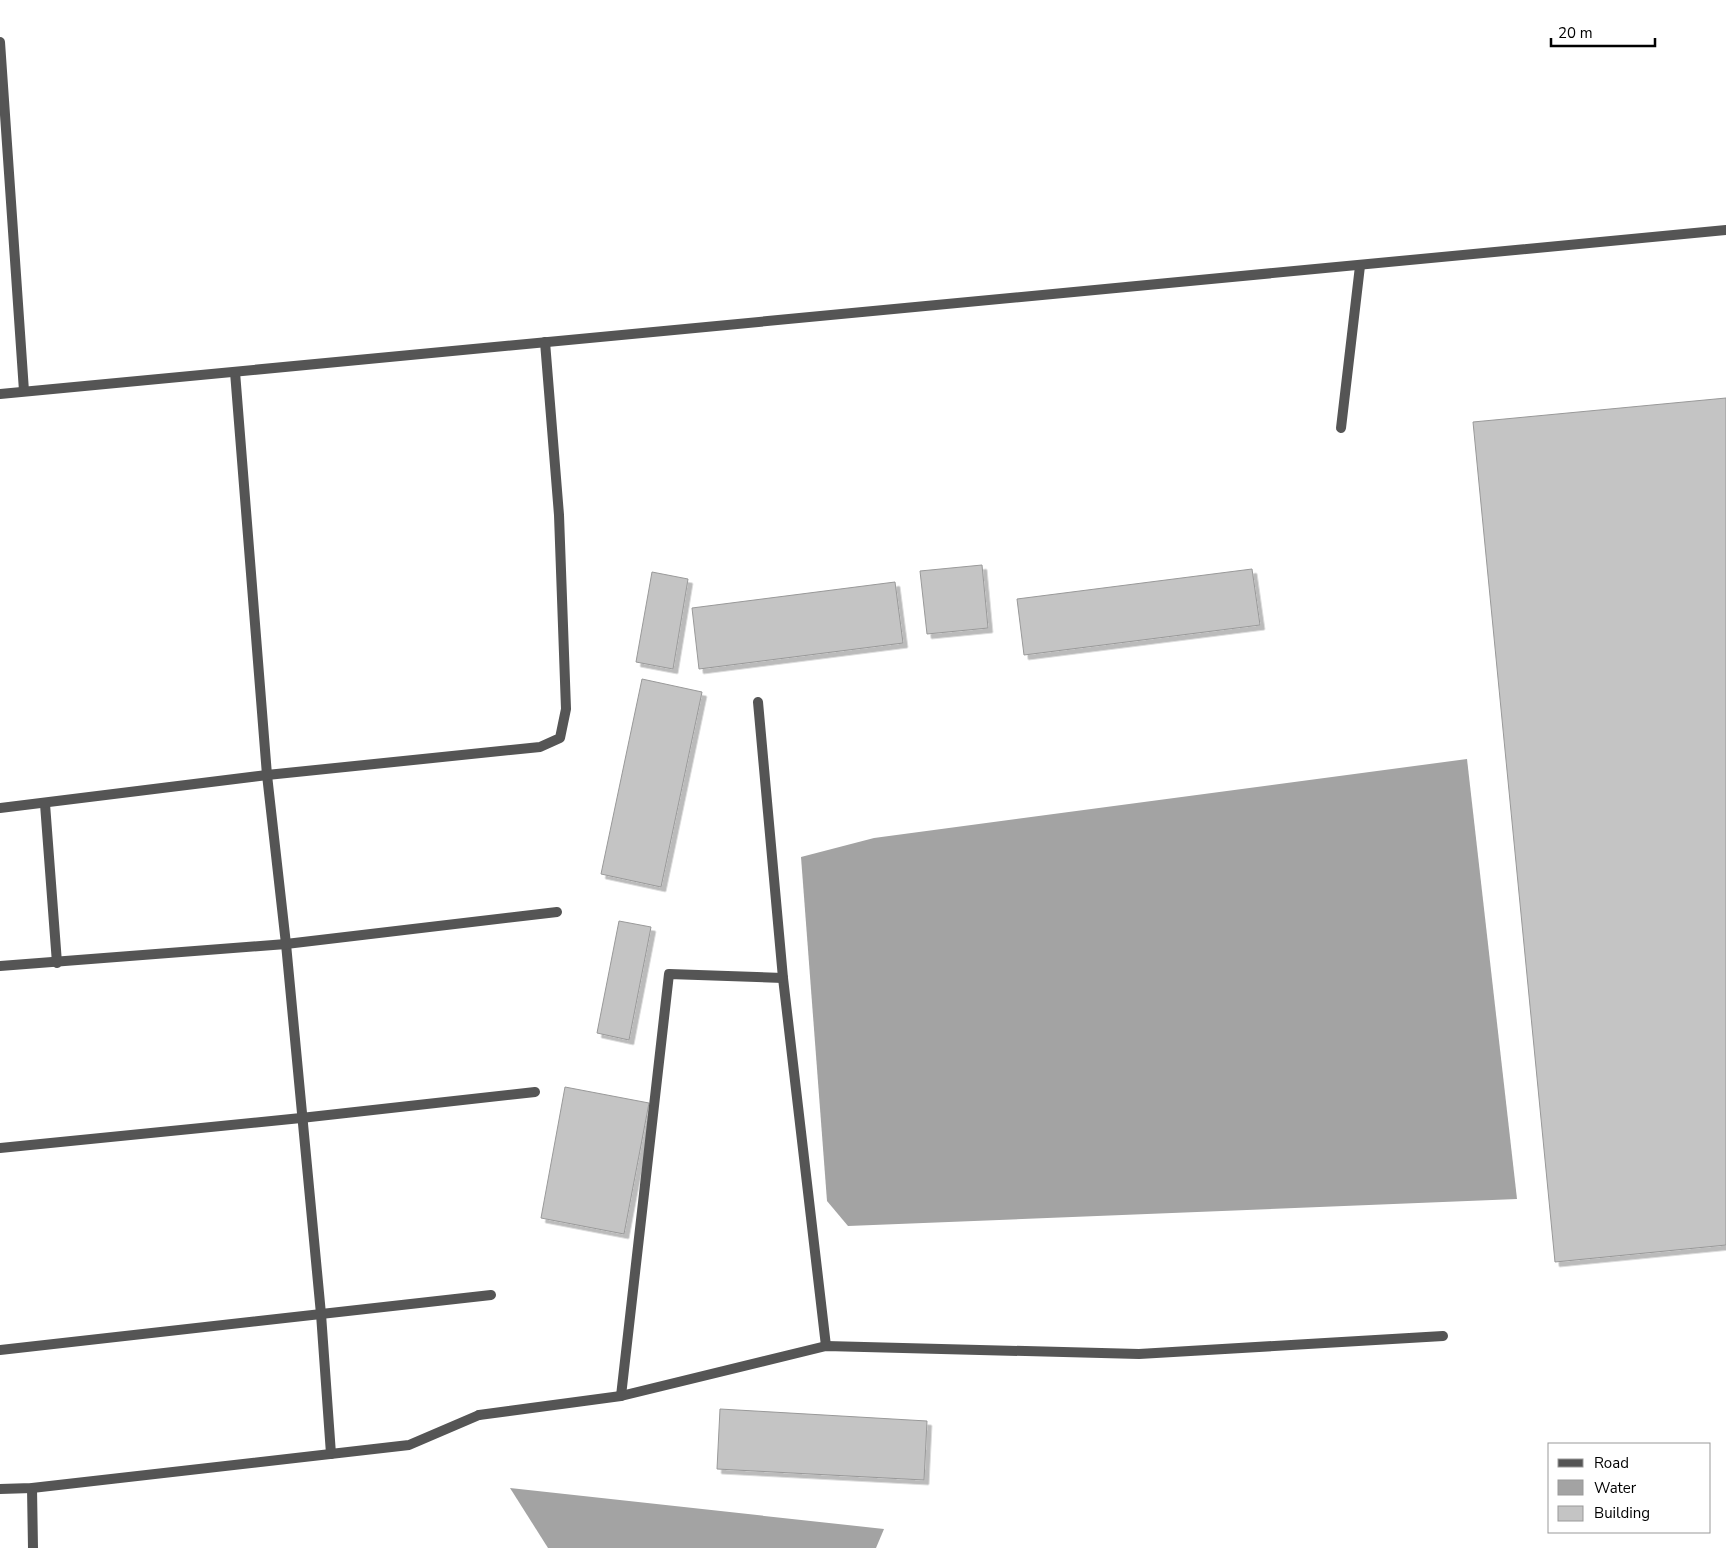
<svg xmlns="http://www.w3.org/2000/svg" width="1726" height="1548" font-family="'Nunito Sans',sans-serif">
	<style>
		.water { fill: #a3a3a3 }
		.building { fill: #c4c4c4; stroke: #999; filter: url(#shadow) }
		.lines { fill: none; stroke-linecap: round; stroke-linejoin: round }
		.service { stroke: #555; stroke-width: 10 }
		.minor { stroke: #555; stroke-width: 10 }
	</style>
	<defs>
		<filter id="shadow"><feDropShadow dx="4.5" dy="4.5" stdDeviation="0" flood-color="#0004"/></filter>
	</defs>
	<rect width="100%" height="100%" fill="#fff"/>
	<g class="water">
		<path d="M1467,759l50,440 -669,27 -21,-25 -26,-344 73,-19z"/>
		<path d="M510,1488l374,41 -8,19h-328z"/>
	</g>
	<g class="building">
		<path d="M1726,398v847l-171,17 -82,-840z"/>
		<path d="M982,565l6,63 -61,6 -7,-63z"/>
		<path d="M1252,569l8,56 -236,30 -7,-56z"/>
		<path d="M652,572l36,7 -15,90 -37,-7z"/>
		<path d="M895,582l8,61 -204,26 -7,-61z"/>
		<path d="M642,679l60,13 -41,195 -60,-13z"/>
		<path d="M619,921l32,6 -22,113 -32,-7z"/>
		<path d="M565,1087l84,16 -25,131 -83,-16z"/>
		<path d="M720,1409l207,12 -3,59 -207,-11z"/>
	</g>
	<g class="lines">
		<g class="service">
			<path d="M0,42l24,349"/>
			<path d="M1341,428l19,-162"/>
			<path d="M758,702l25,276 43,368"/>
			<path d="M621,1396l48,-422 114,4"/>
			<path d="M479,1415l142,-19 205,-50 313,8 304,-18"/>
			<path d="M32,1488l1,60"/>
		</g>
		<g class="minor">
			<path d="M235,372l32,403 19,169 35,370 10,140"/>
			<path d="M0,394l1726,-164"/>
			<path d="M45,804l12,159"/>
			<path d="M0,808l267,-33 273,-28 20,-9 6,-29 -7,-194 -14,-173"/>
			<path d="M0,966l286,-22 271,-32"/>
			<path d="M0,1148l301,-30 234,-26"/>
			<path d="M0,1350l491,-55"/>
			<path d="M0,1489l32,-1 377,-43 70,-30"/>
		</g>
	</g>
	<rect x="1548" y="1443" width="162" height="90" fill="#ffffff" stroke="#999999"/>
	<rect x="1558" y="1459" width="25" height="8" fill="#555555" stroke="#999999"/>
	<text x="1594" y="1468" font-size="15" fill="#000000">Road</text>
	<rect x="1558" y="1480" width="25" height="15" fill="#a3a3a3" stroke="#999999"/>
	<text x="1594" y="1493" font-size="15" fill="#000000">Water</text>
	<rect x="1558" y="1506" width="25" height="15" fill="#c4c4c4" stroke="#999999"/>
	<text x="1594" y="1518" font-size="15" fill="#000000">Building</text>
	<path d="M1551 38v8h104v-8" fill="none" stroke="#000000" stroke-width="2.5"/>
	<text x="1558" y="38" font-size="15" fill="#000000" stroke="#ffffff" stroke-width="4" paint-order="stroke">20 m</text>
</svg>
